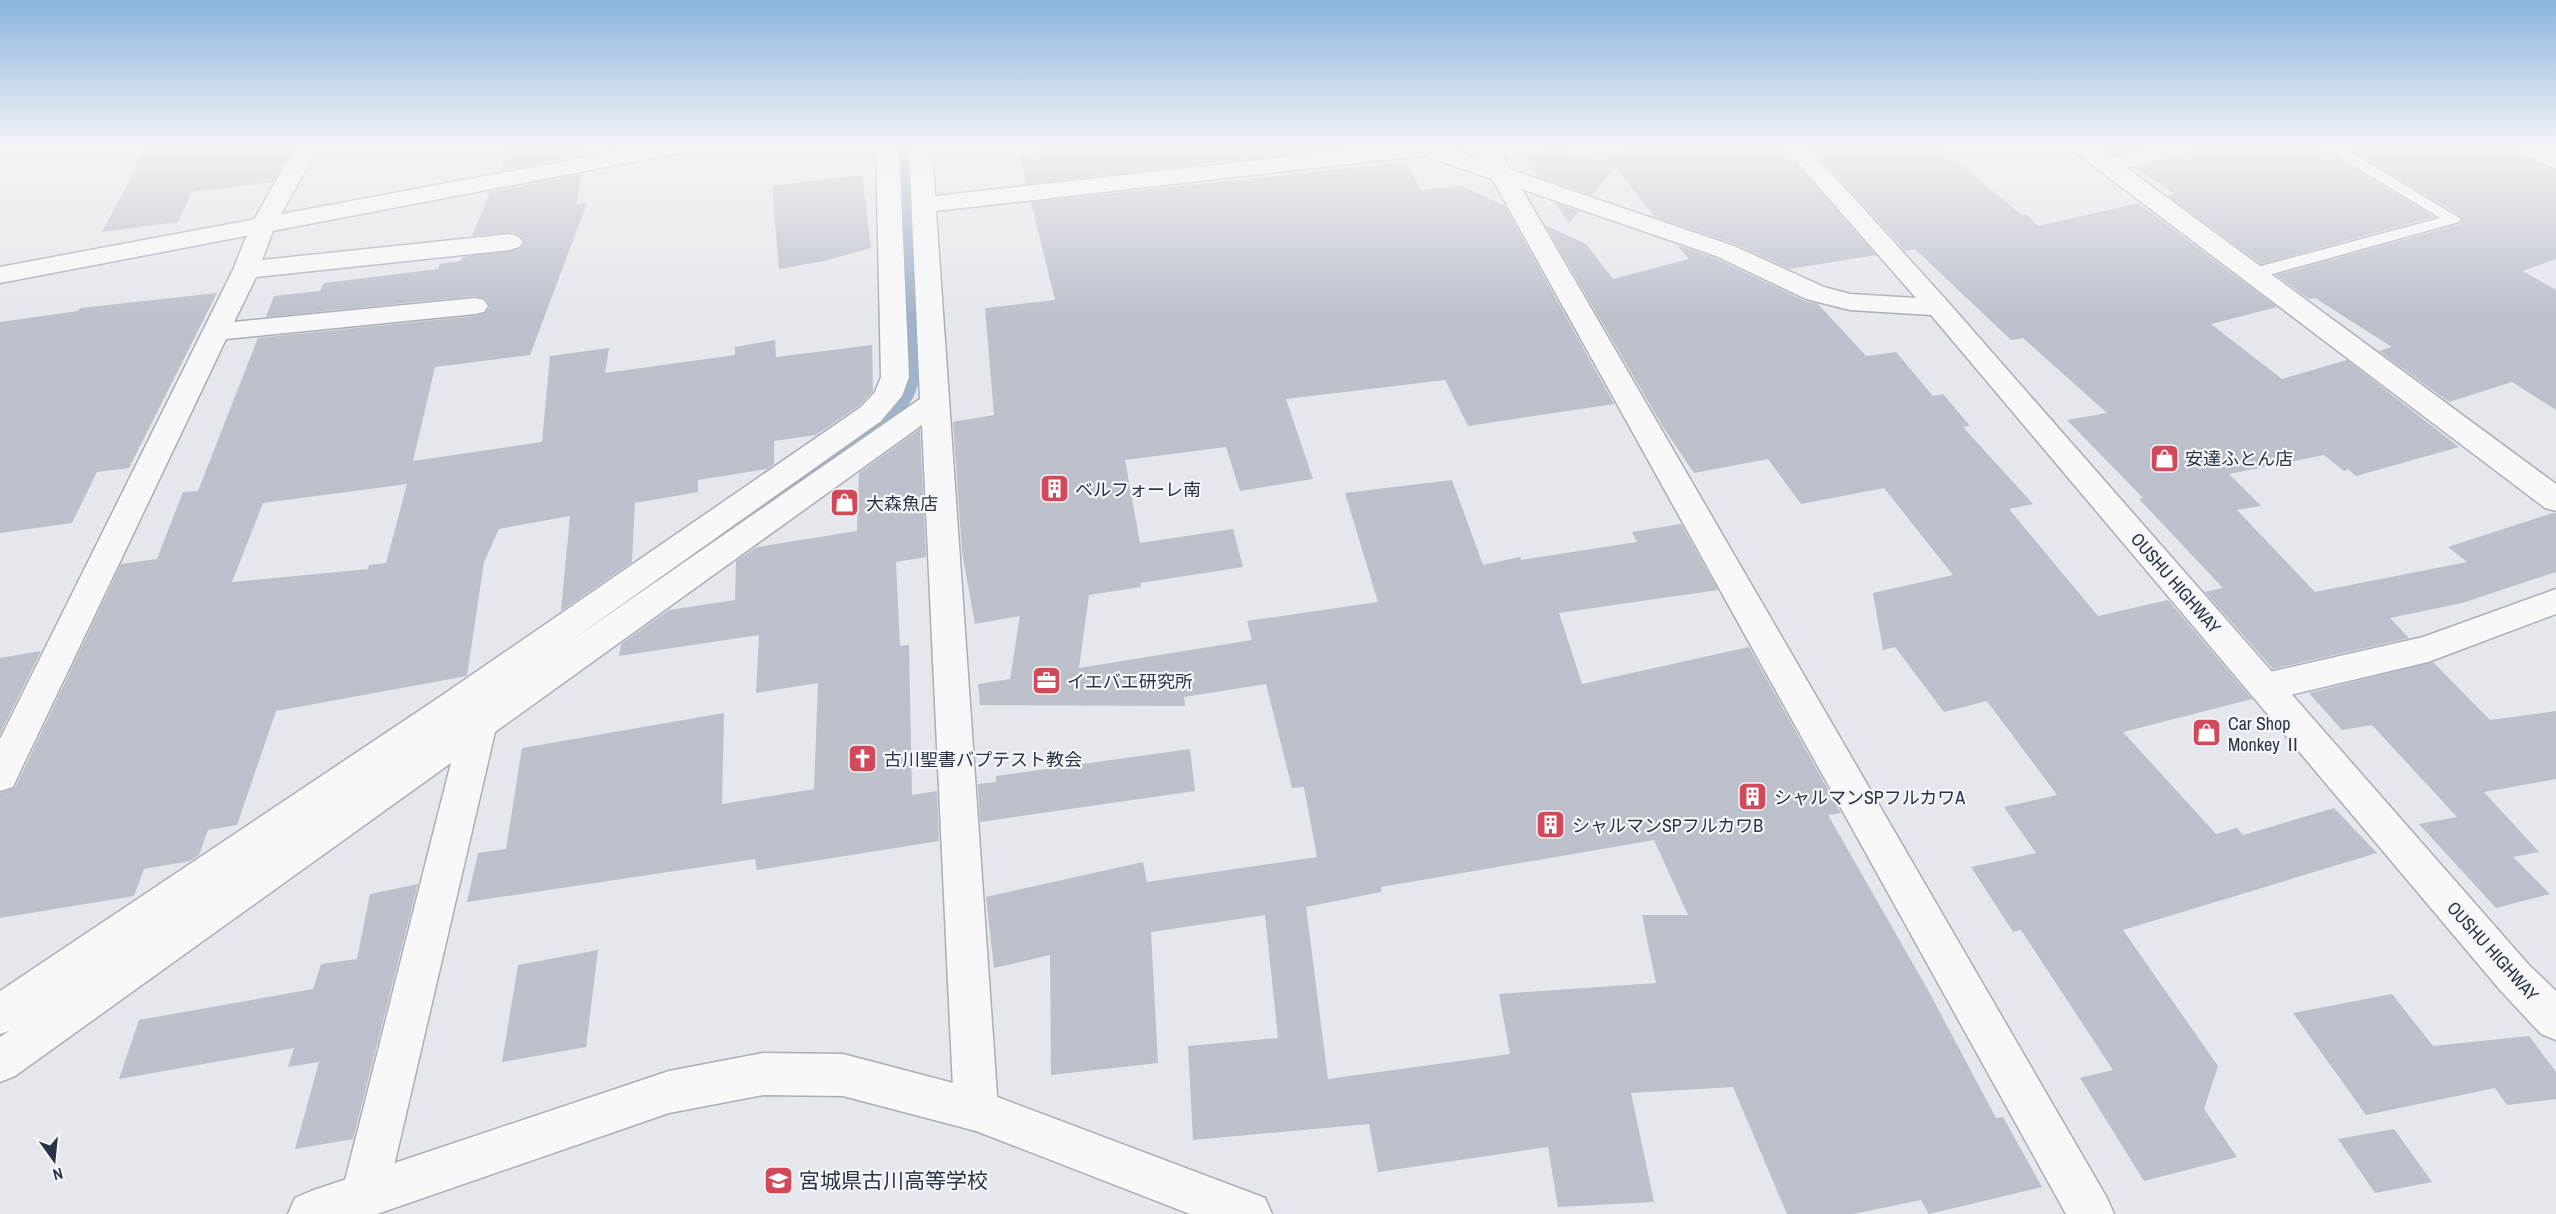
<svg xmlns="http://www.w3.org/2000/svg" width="2556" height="1214" font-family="'Archivo Narrow','Noto Sans JP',sans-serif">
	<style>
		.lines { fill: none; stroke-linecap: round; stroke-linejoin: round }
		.stream { fill: #9fb4cc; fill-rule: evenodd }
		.building { fill: #bbc0ca; fill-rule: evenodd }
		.service-casing { stroke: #a9aeb7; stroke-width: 3 }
		.minor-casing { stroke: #a9aeb7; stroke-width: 3 }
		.tertiary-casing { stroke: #a9aeb7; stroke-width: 3 }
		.service { fill: #f7f8fa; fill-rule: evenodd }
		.minor { fill: #f7f8fa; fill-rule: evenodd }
		.tertiary { fill: #f7f8fa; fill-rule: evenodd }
		.labels { text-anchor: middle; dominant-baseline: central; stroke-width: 4.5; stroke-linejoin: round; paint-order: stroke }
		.poi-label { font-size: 18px; fill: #2b3445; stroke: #f4f6f9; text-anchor: start }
		.street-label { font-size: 18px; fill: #2b3445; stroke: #f4f6f9 }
		.near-poi-label { font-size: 21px; fill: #2b3445; stroke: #f4f6f9; text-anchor: start }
	</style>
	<rect width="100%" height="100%" fill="#e4e7ec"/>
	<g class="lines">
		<path class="stream" d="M897,146h10l14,221c-2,25 -11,40 -29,57l-306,213h-10l-2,-4 2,-4 308,-211c16,-15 24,-28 25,-51z"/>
	</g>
	<g class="building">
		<path d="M148,146h146l-21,36 -81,10 -14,30 -76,10z"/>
		<path d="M510,146h76l-2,9 -85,16z"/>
		<path d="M1040,146h302l1,2 -317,36 -7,-28 22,-3z"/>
		<path d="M1662,146h119l95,109 -87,14 -54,-25 -80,-27 -40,-50 -23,28 -54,-18 -15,-24 41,-5 6,9z"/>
		<path d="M1810,146h127l85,69 4,-1 12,12 100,-23 139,104 -66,17 71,55 65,-19 112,87 -103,29 -8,-7 -4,2 -20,-16 -95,19 32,32 -24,4 78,82 152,-30 -19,-15 105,-34h3v59l-94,31 -72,15 19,20 -136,31 -68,-77 18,-4 -84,-89 4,-1 -76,-78 40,-7 -84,-75 -12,2 -96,-91 -10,2z"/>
		<path d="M2102,146h51l-37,9z"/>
		<path d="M2200,146h109l16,9 5,-1 104,63 -173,47 -93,-68 7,-2 -39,-26 60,-15z"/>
		<path d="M2360,146h151l5,7 40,18v88l-33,12 33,19v120l-44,-28 -63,20 -70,-51 13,-4 -77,-49 -6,1 -33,-24 184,-51 3,-4 -1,-3 -112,-68z"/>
		<path d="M1406,162l15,28 41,-4 43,20 109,198 -146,22 -23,-46 -159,19 27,80 -73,12 -14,-44 -101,13 15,83 93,-14 10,38 -103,16 1,4 -52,8 -10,73 173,-28 -5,-19 131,-19 -33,-109 107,-13 31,85 37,-8 1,3 116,-18 -5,-10 49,-8 37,66 -159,23 23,71 167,-37 92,166 -13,2 101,177 67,126 7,-1 39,70 -113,27 -8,-14 -68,14h-66l-54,-127 -102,6 23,109 -96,5 -10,-60 -170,25 -9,-48 -176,16 -5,-94 90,-8 -13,-123 -114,17 7,131 -107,12 -1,-120 -56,13 -8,-71 157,-35 4,20 170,-25 -13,-70 -12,1 -26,-104 -82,13 1,9 -205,-1 -2,-21 32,-5 10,-63 -45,8 -13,-72 -9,-130 41,-7 -9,-107 70,-8 -24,-98zM1654,840l34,75h-46l14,68 -157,11 11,60 -182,25 -22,-172 75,-15v-5z"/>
		<path d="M581,174l-4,30 10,-1 -57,152 -95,12 -22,94 129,-19 8,-86 59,-8 -4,25 130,-18v-8l40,-7 1,17 96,-12 1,46 -13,14 -44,30 -42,6v23l-7,5 -69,11v12l-63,11 -3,59 -71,49 9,-95 -71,13 -15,33 -17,114 -191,35 -39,114 -29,5 -9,25 -9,6 -46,8 -10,27 -134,22v-125l15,-5 106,-224 36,-5 26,-67 15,-1 60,-153 217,-22 9,-2 6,-7 -4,-8 -11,-3 -209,21 8,-21 46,-5 4,-8 114,-14 2,-5 21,-3 2,-4 57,-8 5,-8 -5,-6 -9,-3 -39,4 18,-44zM407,484l-21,79 -17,2 -1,4 -136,13 31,-79z"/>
		<path d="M862,175l9,73 -47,13 -45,8 -7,-83z"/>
		<path d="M1555,203l24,8 -10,12z"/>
		<path d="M1545,225l41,19 27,35 76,-20 -12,-14 38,13 90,43 13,3 48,52 30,-4 37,44 10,-2 27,32 -7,1 70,77 -24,5 89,107 70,-16 84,99 -129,33 93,102 21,-6 6,7 91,-27 43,45 -254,77 95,136 -14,43 33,48 -93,24 -64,-103 33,-8 -92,-140 -8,2 -42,-65 65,-14 -32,-46 53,-12 -70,-94 -43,11 -49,-65 -12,3 -10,-57 80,-18 -69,-87 -83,16 -33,-45 -74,14 -31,-46z"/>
		<path d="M217,293l-88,175 -32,4 -25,51 -72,10v-211l78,-11 2,-3z"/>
		<path d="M920,429l6,128 -30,5 4,84 9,-1 3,150 25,-4 2,50 -182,29 -2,-11 -288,43 11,-49 28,-4 16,-101 202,-35 -2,91 92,-15 4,-106 -62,10 3,-58 -140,21 2,-12 48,-34 66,-10 1,-39 21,-14 100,-16 2,-58z"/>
		<path d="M41,651l-41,83v-76z"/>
		<path d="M2433,662l57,58 66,-9v68l-72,13 55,60 -26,5 37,37 -54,14 -77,-84 38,-7 -85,-92 -30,5 -33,-37z"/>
		<path d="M1190,749l5,42 -215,31 -2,-38 18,-2v-6z"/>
		<path d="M418,884l-65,255 -58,10 24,-87 -31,5 6,-19 -175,31 20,-59 174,-31 8,-25 36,-5 13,-65z"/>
		<path d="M598,950l-12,97 -84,15 16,-97z"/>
		<path d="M2392,994l41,52 96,-10 27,36v27l-49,6 -12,-17 -129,27 -73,-102z"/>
		<path d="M2394,1129l38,53 -57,11 -37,-54z"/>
	</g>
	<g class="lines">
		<defs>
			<path id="service" d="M2324,146h17l120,73 -2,3 -201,56h-12l-2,-4 2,-4 194,-52 -114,-69z"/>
			<g id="minor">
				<path d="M296,146h23l-44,79 -13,35 248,-26 9,3 4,5 -4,5 -9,3 -254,27 -22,45 241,-24 9,2 4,6 -4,6 -9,2 -249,25 -208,437 -5,11 -13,4v-52l233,-469 18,-45z"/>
				<path d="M876,146h23l10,231 -7,19 -21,25 -312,221 351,-243 -11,-253h23l3,50 450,-50h52l2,2 -4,5 -8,2 -491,56 62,899 -7,15 -15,6 -15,-6 -7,-15 -32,-685 -427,307 -108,464 -7,16 -5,2 -27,-2 -7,-16 110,-433 -436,313 -15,6v-45l9,-6 -9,3v-43l444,-297 417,-287 14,-15 6,-15z"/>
				<path d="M1474,146h23l610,1052 7,16h-48z"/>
				<path d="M2070,146h27l16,12 48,-12h37l-3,5 -68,17 429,316v27l-11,-3 -471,-357z"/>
				<path d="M2513,146h29l14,7v16l-39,-18z"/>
				<path d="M2556,589v25l-128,48 -163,39 -12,-4 -5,-10 5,-10 12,-4 158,-36z"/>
			</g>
			<g id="tertiary">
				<path d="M645,146h47l-4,5 -8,2 -680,130v-16z"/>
				<path d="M1407,146h34l293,100 90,41 26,7 66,4 -133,-152h24l141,156 580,662 28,27v49l-15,-6 -41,-44 -569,-675 -81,-5 -44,-11 -90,-43 -305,-105z"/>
				<path d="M763,1053l80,1 133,35 289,109 7,16h-82l-214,-83 -133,-35 -80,-1 -94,18 -292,101h-89l7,-16 16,-7 358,-120z"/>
			</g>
		</defs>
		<use href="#service" class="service-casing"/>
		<use href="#minor" class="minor-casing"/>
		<use href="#tertiary" class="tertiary-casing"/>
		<use href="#service" class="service"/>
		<use href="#minor" class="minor"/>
		<use href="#tertiary" class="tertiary"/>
	</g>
	<linearGradient id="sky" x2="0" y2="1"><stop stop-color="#8bb4dd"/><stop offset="0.46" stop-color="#f3f4f6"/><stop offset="1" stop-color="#f3f4f6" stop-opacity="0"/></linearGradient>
	<rect width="2556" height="316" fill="url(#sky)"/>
	<defs>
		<symbol id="shop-square" viewBox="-11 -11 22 22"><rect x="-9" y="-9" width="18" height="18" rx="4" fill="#d1495b" stroke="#f4f6f9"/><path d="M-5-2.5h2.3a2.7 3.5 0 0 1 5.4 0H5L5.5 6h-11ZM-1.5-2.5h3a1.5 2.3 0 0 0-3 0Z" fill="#fff"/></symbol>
		<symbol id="building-square" viewBox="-11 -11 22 22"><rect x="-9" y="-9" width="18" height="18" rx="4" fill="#d1495b" stroke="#f4f6f9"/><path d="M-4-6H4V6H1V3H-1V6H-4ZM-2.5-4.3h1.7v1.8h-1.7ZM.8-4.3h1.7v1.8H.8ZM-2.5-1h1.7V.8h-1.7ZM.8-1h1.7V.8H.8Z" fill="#fff"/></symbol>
		<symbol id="office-square" viewBox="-11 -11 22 22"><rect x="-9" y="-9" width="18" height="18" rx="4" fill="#d1495b" stroke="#f4f6f9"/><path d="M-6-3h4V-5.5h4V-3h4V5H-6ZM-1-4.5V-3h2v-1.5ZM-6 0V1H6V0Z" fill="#fff"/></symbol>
		<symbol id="church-square" viewBox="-11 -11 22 22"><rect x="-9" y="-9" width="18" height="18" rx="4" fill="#d1495b" stroke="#f4f6f9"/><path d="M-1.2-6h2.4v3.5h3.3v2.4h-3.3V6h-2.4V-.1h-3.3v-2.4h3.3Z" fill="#fff"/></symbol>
		<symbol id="school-square" viewBox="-11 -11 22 22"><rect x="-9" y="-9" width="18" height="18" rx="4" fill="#d1495b" stroke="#f4f6f9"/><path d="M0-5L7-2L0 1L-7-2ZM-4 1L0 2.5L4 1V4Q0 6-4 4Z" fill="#fff"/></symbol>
	</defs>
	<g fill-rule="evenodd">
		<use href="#shop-square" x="2148" y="442" width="33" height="33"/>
		<use href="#building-square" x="1038" y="472" width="33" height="33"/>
		<use href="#shop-square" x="828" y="486" width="33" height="33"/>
		<use href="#office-square" x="1030" y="664" width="33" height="33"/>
		<use href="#shop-square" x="2190" y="716" width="33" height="33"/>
		<use href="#church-square" x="846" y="742" width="33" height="33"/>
		<use href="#building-square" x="1736" y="780" width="33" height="33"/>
		<use href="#building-square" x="1534" y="808" width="33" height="33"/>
		<use href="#school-square" x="762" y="1164" width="33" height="33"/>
	</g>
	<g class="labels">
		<g class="poi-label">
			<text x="2185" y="458">安達ふとん店</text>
			<text x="1075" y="489">ベルフォーレ南</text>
			<text x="866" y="503">大森魚店</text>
			<text x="1067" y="681">イエバエ研究所</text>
			<text x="2228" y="723">Car Shop<tspan x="2228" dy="21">Monkey Ⅱ</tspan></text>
			<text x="884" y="759">古川聖書バプテスト教会</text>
			<text x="1774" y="797">シャルマンSPフルカワA</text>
			<text x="1572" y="825">シャルマンSPフルカワB</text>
		</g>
		<g class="street-label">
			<text transform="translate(2176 583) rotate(49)">OUSHU HIGHWAY</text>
			<text transform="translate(2493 951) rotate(48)">OUSHU HIGHWAY</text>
		</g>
		<g class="near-poi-label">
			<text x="799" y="1180">宮城県古川高等学校</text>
		</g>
	</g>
	<g transform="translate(54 1160) rotate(165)" stroke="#f4f6f9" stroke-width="4.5" paint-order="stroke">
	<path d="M0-4.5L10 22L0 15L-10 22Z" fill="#2b3445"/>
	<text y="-9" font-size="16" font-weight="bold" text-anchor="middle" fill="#2b3445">N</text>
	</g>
</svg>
